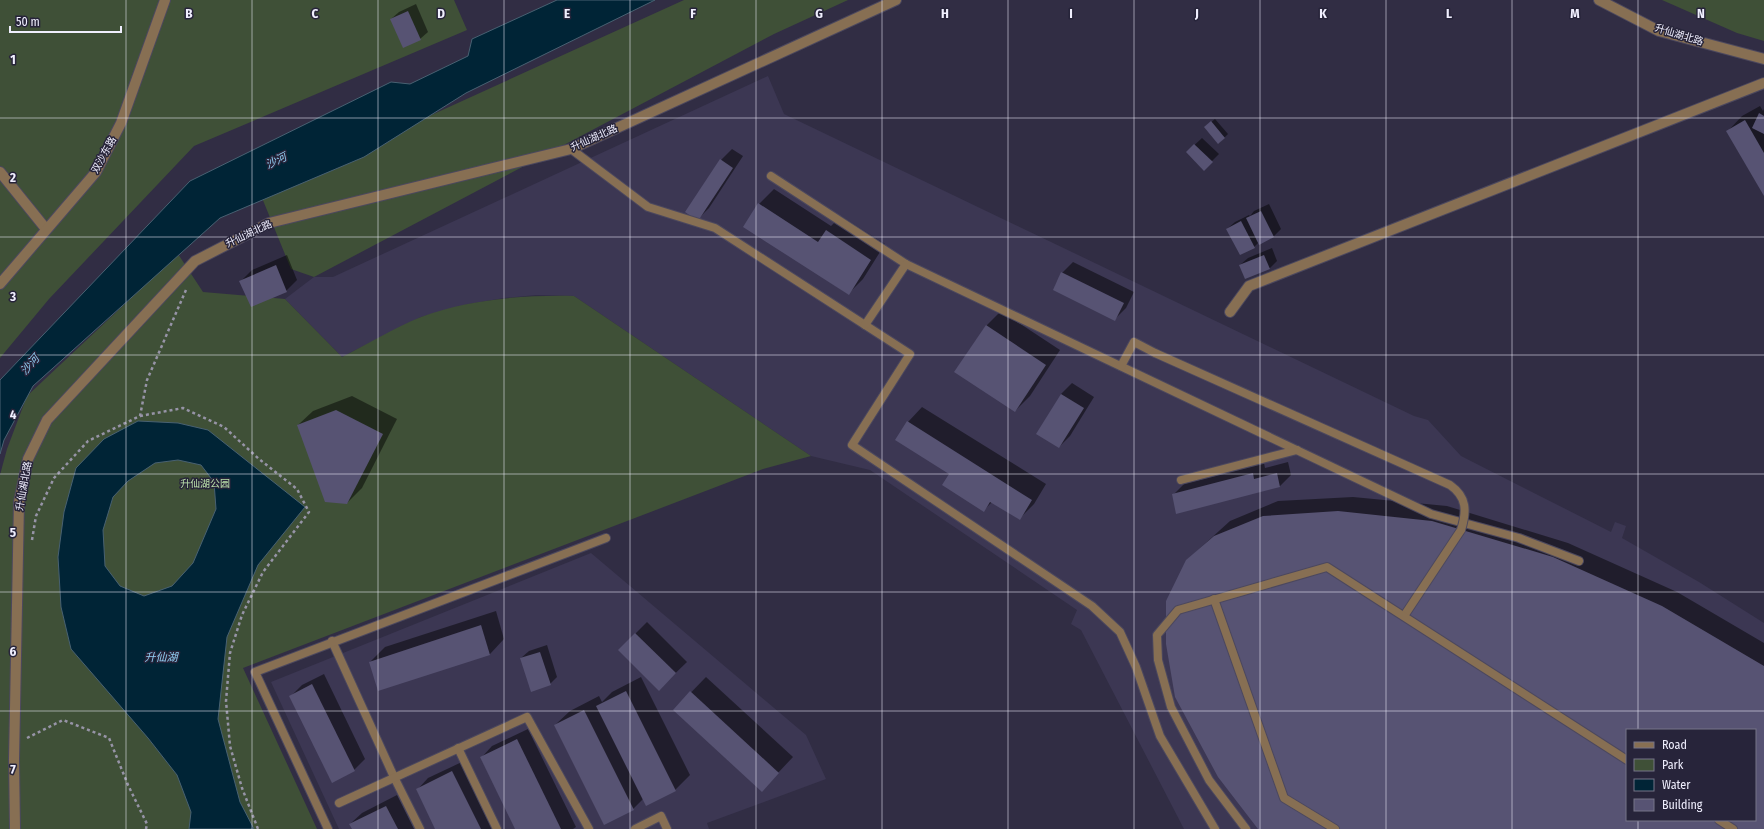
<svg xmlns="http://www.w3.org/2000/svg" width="1764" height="829" font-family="'Fira Sans Condensed','Noto Sans SC',sans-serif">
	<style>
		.built { fill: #3c3753; fill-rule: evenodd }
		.green { fill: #3f5037 }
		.water { fill: #002436; stroke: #486172; fill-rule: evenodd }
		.shadow { fill: #0007; fill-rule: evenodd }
		.building { fill: #575373; fill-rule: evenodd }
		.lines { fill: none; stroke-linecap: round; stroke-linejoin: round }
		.service-casing { stroke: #4c485e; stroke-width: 10 }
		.minor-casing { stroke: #4c485e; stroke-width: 12 }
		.path { stroke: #9794a7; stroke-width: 2.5; stroke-dasharray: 3 3; stroke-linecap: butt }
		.service { stroke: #876f53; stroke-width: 8 }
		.minor { stroke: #876f53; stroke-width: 10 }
		.service-bridge-casing { stroke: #4c485e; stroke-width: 10; stroke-linecap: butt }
		.service-bridge { stroke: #876f53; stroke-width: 8 }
		.grid { fill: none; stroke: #f0effe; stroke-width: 1; stroke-opacity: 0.55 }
		.labels { text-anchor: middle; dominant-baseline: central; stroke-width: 3; stroke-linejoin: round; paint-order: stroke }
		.street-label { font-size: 10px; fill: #f0effe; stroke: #27243a }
		.park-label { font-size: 10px; fill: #bbe1ab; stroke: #27243a }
		.water-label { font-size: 11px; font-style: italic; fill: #92d0f5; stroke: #27243a }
		.grid-label { font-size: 13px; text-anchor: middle; font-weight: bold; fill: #f0effe; stroke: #27243a; stroke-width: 3; stroke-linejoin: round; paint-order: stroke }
	</style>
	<rect width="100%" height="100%" fill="#312d44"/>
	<g class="built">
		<path d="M768,76l16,38 630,302 14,4 33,36 150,76 4,-10 11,4 -4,12 77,44 65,41v206h-580l-103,-199 -10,-6 6,-14 -207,-140 -59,-14 -237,-160 -38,-1 -32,3 -35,6 -48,13 -79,40 -57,-58 29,-22h19zM1627,730h128v90h-128z"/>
		<path d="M591,553l215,182 20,44 -119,44 2,6h-370l-68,-147z"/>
	</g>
	<g class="green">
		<path d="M0,0h454l13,30 -273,116 -145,153 -49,59z"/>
		<path d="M684,0h164l-74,34 -460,243 -23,-8 -31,-76z"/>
		<path d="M1662,0h102v41l-27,-8z"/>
		<path d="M178,254l25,38 82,7 57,58c26,-13 52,-29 79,-40 49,-18 101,-22 153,-21l237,160 -48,13 -520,199 74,161h-317v-354l7,-26 20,-53z"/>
	</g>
	<g class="water">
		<path d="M557,0h98l-189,93 -102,64 -144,61 -187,168 -29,54 -4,14v-74l190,-199 201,-99 19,2 58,-28 4,-17z"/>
		<path d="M138,421l40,2 30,7 97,77 -47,58 -31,72 -9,82 22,83 14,27h-65l2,-17 -14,-37 -29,-37 -77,-89 -10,-42 -3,-50 6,-45 12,-44 28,-29zM178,460l23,5 13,17 2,27 -23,54 -21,23 -28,10 -24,-10 -15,-20 -2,-36 10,-33 15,-16 27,-18z"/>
	</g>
	<g class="shadow">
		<path d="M416,4l12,28 -8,7 -29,-20 8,-7z"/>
		<path d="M1760,106l3,5 1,-2v85l-36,-63 14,-15z"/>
		<path d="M1215,119l13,15 -9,9 -14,-16z"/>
		<path d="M1202,138l17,16 -15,15 -17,-17z"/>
		<path d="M732,149l11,7 -34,52 -11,11 23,-59z"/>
		<path d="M774,189l57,37 10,-10 44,28 -22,35 -15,15 -103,-68 14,-22z"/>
		<path d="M1269,204l12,25 -7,7 -14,7 -1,-1 -5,5 -27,-18 8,-7 14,-7 1,1 4,-5z"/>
		<path d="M1272,248l5,13 -7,7 -30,-3 8,-7z"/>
		<path d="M287,255l10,25 -11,11 -45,-10 11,-11z"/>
		<path d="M1073,262l61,30 -8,16 -11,11 -61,-30 8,-16z"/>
		<path d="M1001,311l59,39 -30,46 -15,15 -29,-85z"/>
		<path d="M1072,383l22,14 -24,39 -11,11 2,-53z"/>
		<path d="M352,396l45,23 -35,69 -15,15 -49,-78 15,-14z"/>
		<path d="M922,407l124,77 -12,20 -15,15 -27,-17 -8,8 -34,-37 -42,-51z"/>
		<path d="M1288,462l3,13 -11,11 -103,27 -4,-18 11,-11 80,-21 1,5z"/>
		<path d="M1353,497l94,9 121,37 109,49 87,51v186h-505l-72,-269 43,-39 48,-20zM1627,730h128v90h-128z"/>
		<path d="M496,611l8,28 -14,15 -120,8 15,-15z"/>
		<path d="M647,622l40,40 -28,27 -40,-39z"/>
		<path d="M547,645l10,32 -7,7 -29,-26 8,-7z"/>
		<path d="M324,674l41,85 -11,11 -63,-74 11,-11z"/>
		<path d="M641,677l49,98 -15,15 -32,9 -10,10 -78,-84 15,-14 29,-15 3,6 10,-10z"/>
		<path d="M706,677l87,80 -17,18 -102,-65z"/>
		<path d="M528,729l48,98 -3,2h-57l-35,-71 11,-12z"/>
		<path d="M464,761l33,68h-61l-19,-39 11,-12z"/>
		<path d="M397,795l17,34h-61l-3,-5 12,-11z"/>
	</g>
	<g class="building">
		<path d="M408,11l13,29 -18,8 -13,-29z"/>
		<path d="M1759,113l5,3v18l-12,-6z"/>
		<path d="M1745,120l19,33v43l-38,-65z"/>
		<path d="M1211,121l14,17 -7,6 -14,-17z"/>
		<path d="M1194,144l19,18 -9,9 -18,-19z"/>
		<path d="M720,159l13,9 -35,53 -13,-9z"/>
		<path d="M758,203l60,39 8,-12 45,30 -22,35 -106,-68z"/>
		<path d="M1261,211l13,26 -15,8 -13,-27z"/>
		<path d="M1241,221l14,27 -15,7 -14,-26z"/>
		<path d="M1264,255l6,14 -25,10 -6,-14z"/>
		<path d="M276,265l11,27 -36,15 -12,-26z"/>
		<path d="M1061,272l63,31 -9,18 -62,-31z"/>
		<path d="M986,325l60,40 -31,47 -61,-40z"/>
		<path d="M1061,394l23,14 -25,40 -23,-14z"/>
		<path d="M336,410l47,24 -36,70 -22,-2 -28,-77z"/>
		<path d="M907,421l125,79 -12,20 -30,-18 -6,10 -42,-27 7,-11 -54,-34z"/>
		<path d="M1253,473l1,6 23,-6 3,14 -104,27 -4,-20z"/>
		<path d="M1338,511l94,10 121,36 109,49 102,60v163h-506l-40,-52 -43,-80 -9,-53v-43l20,-41 28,-24 49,-20zM1627,730h128v90h-128z"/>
		<path d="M481,625l9,30 -112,36 -9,-29z"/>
		<path d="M635,633l41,40 -17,18 -41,-41z"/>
		<path d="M540,652l11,33 -20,7 -11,-34z"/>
		<path d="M312,684l43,87 -23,12 -43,-87z"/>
		<path d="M626,691l50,100 -30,15 -50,-100z"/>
		<path d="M690,691l89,82 -17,19 -89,-82z"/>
		<path d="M584,710l50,100 -30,15 -50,-100z"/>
		<path d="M517,739l44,90h-46l-35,-72z"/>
		<path d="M452,771l29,58h-46l-19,-40z"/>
		<path d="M386,806l12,23h-46l-3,-5z"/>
	</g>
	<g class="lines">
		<defs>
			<g id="service">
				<path d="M571,149l77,58 67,21 195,126 -58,91 240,161 28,26 16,35 24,69 55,93"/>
				<path d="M771,176l135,88 525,250 88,24 60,23"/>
				<path d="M865,325l41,-61"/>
				<path d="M1121,366l13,-24 21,11"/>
				<path d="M1181,480l116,-30"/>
				<path d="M1214,599l70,199 51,31"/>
				<path d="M1404,616l57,-86"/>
				<path d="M332,641l62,136 26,52"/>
				<path d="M458,748l39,81"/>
				<path d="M339,803l188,-86 62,112"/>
				<path d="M1719,820l14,9"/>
				<path d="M328,829l-73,-157 351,-134"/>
				<path d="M635,829l26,-13 6,13"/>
				<path d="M1246,829l-37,-49 -38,-73 -13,-47 -1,-25 21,-25 149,-43 300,193"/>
			</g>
			<g id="minor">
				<path d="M1599,0l60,31 105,28"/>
				<path d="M0,172l46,57"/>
				<path d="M0,284l96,-112 25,-49 44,-123"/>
				<path d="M1230,312l19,-26 515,-203"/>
				<path d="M15,829l-1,-69 5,-258 9,-43 19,-39 148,-159 74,-38 302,-74 325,-149"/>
			</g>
		</defs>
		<use href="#service" class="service-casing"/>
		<use href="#minor" class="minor-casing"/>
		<g class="path">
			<path d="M140,416l43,-8 41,19 35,32 38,30 12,23 -46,60 -21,43 -12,38 -4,48 4,45 12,42 16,41"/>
			<path d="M32,540l4,-24 18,-38 34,-37 52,-25 7,-36 39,-90"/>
			<path d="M27,738l36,-18 46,18 19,47 19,39 -1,5"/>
		</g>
		<use href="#service" class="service"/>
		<use href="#minor" class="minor"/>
		<defs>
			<path id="service-bridge" d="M1155,353l295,132c17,12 17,26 11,45"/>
		</defs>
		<use href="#service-bridge" class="service-bridge-casing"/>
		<use href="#service-bridge" class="service-bridge"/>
	</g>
	<path class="grid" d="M126,0v829M252,0v829M378,0v829M504,0v829M630,0v829M756,0v829M882,0v829M1008,0v829M1134,0v829M1260,0v829M1386,0v829M1512,0v829M1638,0v730M0,118h1764M0,237h1764M0,355h1764M0,474h1764M0,592h1764M0,711h1764M1638,820v9"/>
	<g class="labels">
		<g class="street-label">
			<text transform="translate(1679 35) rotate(17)">升仙湖北路</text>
			<text transform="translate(594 138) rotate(-24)">升仙湖北路</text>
			<text transform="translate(104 155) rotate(-61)">双沙东路</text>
			<text transform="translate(249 234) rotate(-25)">升仙湖北路</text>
			<text transform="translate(24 486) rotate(-80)">升仙湖北路</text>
		</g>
		<g class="park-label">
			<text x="205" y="484">升仙湖公园</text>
		</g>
		<g class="water-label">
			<text transform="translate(276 161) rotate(-26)">沙河</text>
			<text transform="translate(30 365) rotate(-48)">沙河</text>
			<text x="161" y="657">升仙湖</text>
		</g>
	</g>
	<g class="grid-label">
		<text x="189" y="18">B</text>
		<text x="315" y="18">C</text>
		<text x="441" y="18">D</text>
		<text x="567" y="18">E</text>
		<text x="693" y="18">F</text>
		<text x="819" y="18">G</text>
		<text x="945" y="18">H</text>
		<text x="1071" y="18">I</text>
		<text x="1197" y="18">J</text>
		<text x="1323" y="18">K</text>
		<text x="1449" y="18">L</text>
		<text x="1575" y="18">M</text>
		<text x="1701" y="18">N</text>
		<text x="13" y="64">1</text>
		<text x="13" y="182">2</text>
		<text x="13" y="301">3</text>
		<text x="13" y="419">4</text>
		<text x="13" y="537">5</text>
		<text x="13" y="656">6</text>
		<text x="13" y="774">7</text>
	</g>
	<rect x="1626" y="729" width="130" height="92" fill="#27243a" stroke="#777588"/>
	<rect x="1634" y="742" width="20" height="6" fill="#876f53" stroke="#777588"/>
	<text x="1662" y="749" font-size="12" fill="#f0effe">Road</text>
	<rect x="1634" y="759" width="20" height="12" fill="#3f5037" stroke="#777588"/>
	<text x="1662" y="769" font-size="12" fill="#f0effe">Park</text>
	<rect x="1634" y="779" width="20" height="12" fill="#002436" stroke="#777588"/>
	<text x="1662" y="789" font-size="12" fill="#f0effe">Water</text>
	<rect x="1634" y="799" width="20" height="12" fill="#575373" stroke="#777588"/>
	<text x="1662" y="809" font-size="12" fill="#f0effe">Building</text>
	<path d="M10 26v6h111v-6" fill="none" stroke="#f0effe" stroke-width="2"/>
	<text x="16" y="26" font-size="12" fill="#f0effe" stroke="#27243a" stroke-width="3" paint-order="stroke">50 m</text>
</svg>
